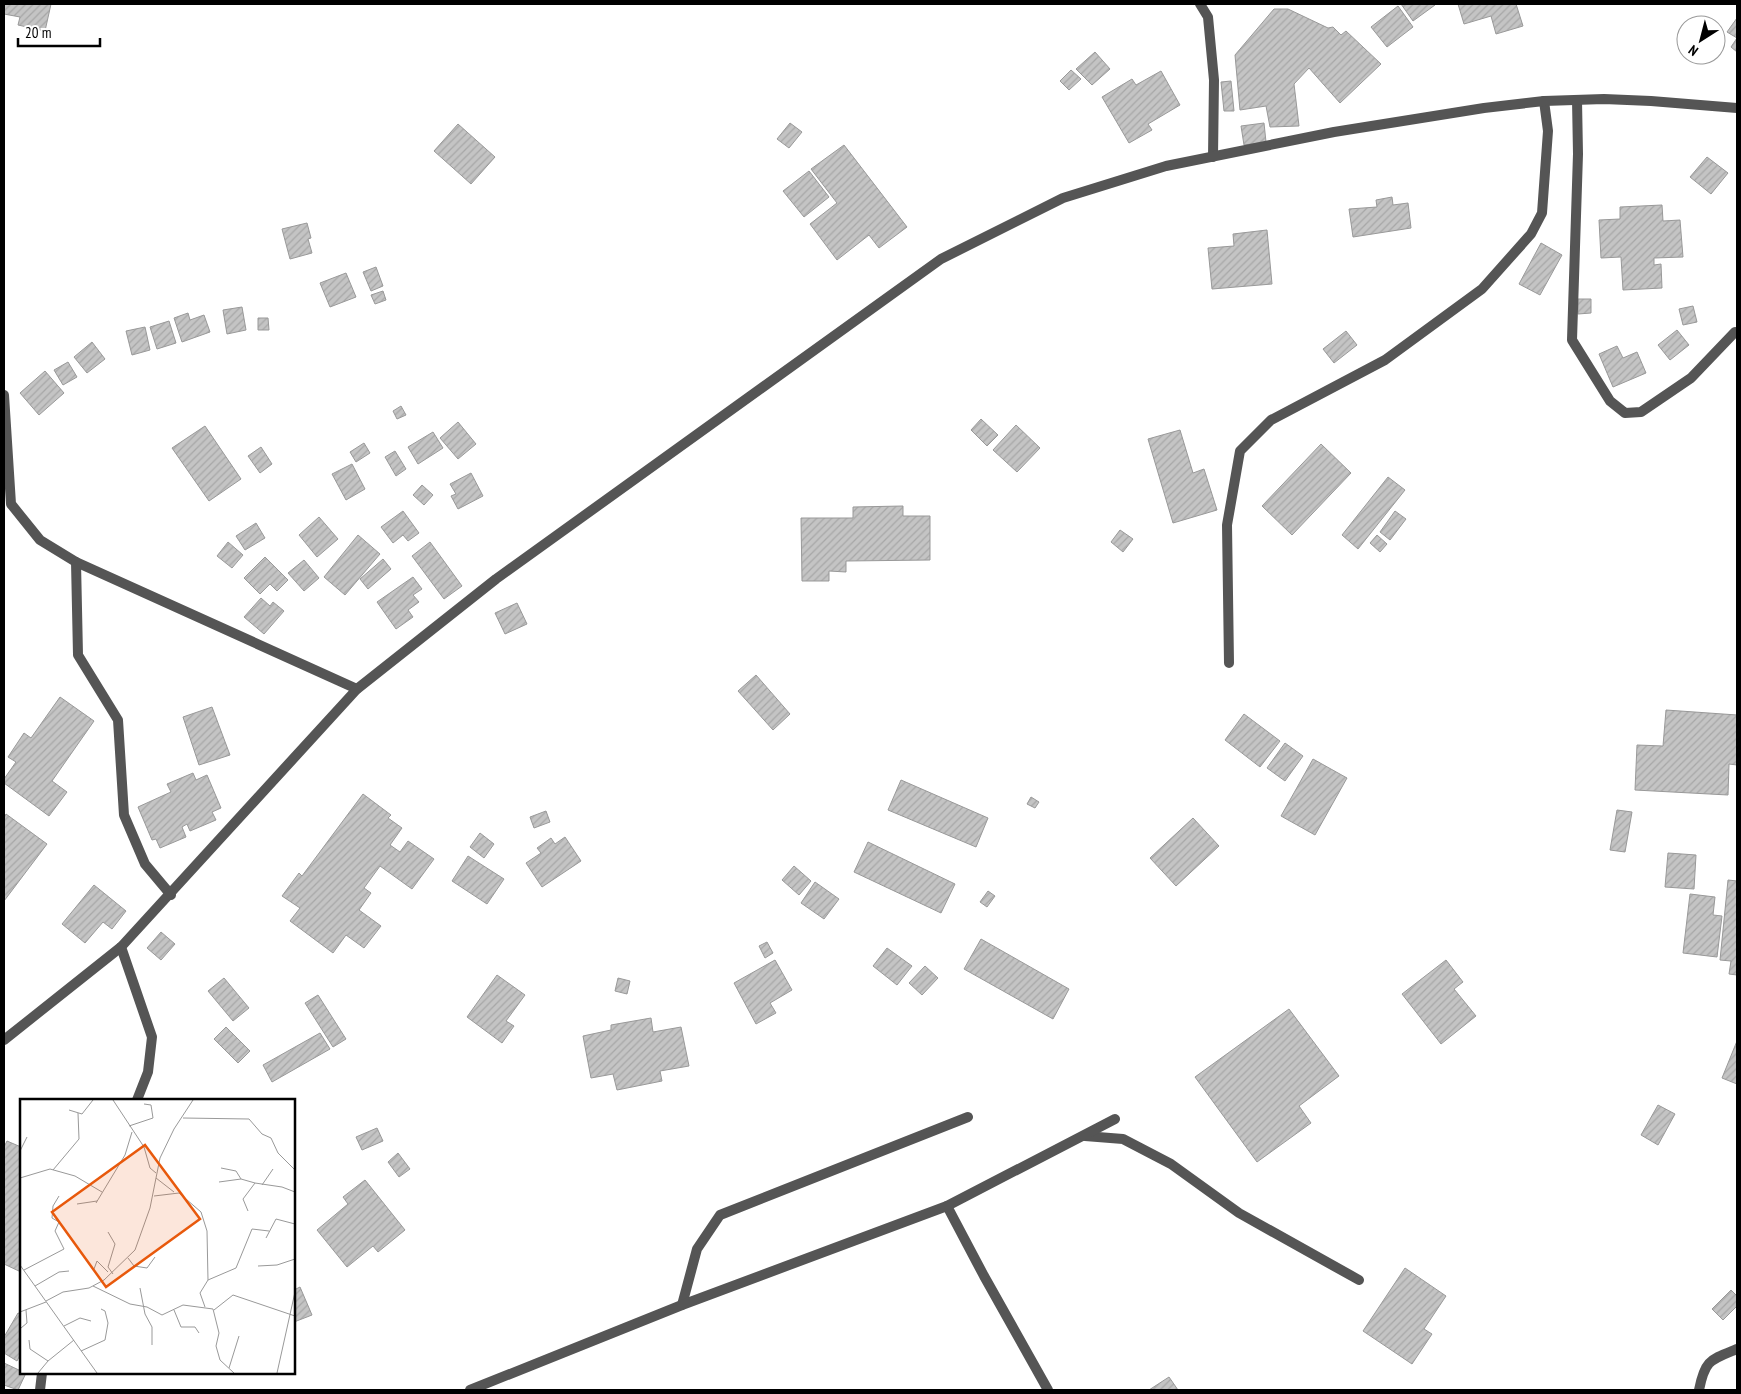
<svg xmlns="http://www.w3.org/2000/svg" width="1741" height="1394" font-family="'PT Sans Narrow',sans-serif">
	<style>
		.building { fill: url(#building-hatch); stroke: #999 }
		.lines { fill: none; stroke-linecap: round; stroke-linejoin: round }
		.service { stroke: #555; stroke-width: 10 }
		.minor { stroke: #555; stroke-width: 10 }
		.inset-road { fill: none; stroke: #999; stroke-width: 1 }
		.view { fill: #e8590c; fill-opacity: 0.15; stroke: #e8590c; stroke-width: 2.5 }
		.inset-edge { fill: none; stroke: #000; stroke-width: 2.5 }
	</style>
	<defs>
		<pattern id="building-hatch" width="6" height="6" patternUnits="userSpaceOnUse" patternTransform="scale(1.25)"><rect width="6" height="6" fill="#c4c4c4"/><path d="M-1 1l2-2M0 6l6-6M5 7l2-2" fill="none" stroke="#a7a7a7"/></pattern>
	</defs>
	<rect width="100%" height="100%" fill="#fff"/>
	<g class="building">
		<path d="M4,4h47l-6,27 -27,-6 2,-8 -16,-3z"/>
		<path d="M1401,4h32l2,1 -22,16z"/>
		<path d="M1458,4h58l7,22 -27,8 -5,-18 -27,8z"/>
		<path d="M1398,6l15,21 -26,20 -16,-20z"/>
		<path d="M1274,9h14l40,19 5,-1 8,8 5,-4 35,33 -41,39 -31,-35 -15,16 5,42 -29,1 -4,-21 -26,4 -5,-55z"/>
		<path d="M1737,18v34l-6,-5 6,-9 -10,-6z"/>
		<path d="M1095,52l15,17 -18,16 -16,-16z"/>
		<path d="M1071,70l10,9 -12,11 -9,-9z"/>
		<path d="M1161,71l19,34 -32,19 4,6 -23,13 -27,-46 30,-18 4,6z"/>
		<path d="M1231,81l3,30h-10l-3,-29z"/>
		<path d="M790,123l12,9 -13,16 -12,-9z"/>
		<path d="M1264,123l2,19 -22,3 -3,-19z"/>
		<path d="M458,124l37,33 -24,27 -37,-33z"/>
		<path d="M844,145l63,82 -28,21 -10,-13 -32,25 -27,-36 27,-21 -26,-34z"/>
		<path d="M1707,157l21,16 -17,21 -21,-17z"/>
		<path d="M809,171l20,26 -25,20 -21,-26z"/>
		<path d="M1392,197l1,8 15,-2 3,25 -58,9 -4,-28 28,-2 -1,-7z"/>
		<path d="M1662,205l1,16 17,-1 3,37 -29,1v7l7,-1 1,24 -39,2 -2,-33 -20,1 -2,-38 21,-1v-12z"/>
		<path d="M307,223l4,15 -3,1 4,14 -22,6 -8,-30z"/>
		<path d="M1267,230l5,54 -60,5 -4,-41 26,-2 -1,-12z"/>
		<path d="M1541,243l21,12 -22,40 -21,-11z"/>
		<path d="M376,267l7,19 -12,5 -8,-19z"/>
		<path d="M346,273l10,24 -26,10 -10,-24z"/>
		<path d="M383,291l3,9 -11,4 -4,-9z"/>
		<path d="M1578,299h13v14l-13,1z"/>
		<path d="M1693,306l4,16 -14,3 -4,-16z"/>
		<path d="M242,307l4,23 -19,4 -4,-24z"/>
		<path d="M188,313l2,7 14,-5 6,17 -28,10 -8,-24z"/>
		<path d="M258,318h10l1,12h-11z"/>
		<path d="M169,321l7,22 -19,6 -7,-22z"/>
		<path d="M145,327l5,23 -18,5 -6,-24z"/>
		<path d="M1677,330l12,15 -19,15 -12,-15z"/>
		<path d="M1346,331l11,14 -23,18 -11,-14z"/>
		<path d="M92,342l13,17 -18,14 -13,-16z"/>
		<path d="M1617,346l6,12 14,-6 9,21 -33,14 -14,-33z"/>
		<path d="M68,362l9,15 -14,8 -9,-15z"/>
		<path d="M45,371l19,22 -25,22 -19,-22z"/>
		<path d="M401,406l5,9 -9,4 -4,-8z"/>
		<path d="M981,419l17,16 -11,11 -16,-16z"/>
		<path d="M458,422l18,22 -18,15 -18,-21z"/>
		<path d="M1016,425l24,23 -23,24 -24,-22z"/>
		<path d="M205,426l36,53 -32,22 -37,-53z"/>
		<path d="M1180,430l13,43 11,-4 13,41 -44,13 -25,-84z"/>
		<path d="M433,432l10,16 -25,16 -10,-17z"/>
		<path d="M364,443l6,10 -14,9 -6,-10z"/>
		<path d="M1321,444l30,29 -59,62 -30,-29z"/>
		<path d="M261,447l11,17 -12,9 -12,-17z"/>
		<path d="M395,451l11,18 -10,7 -11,-19z"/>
		<path d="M352,464l13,25 -19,11 -14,-26z"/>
		<path d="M471,473l12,23 -25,13 -7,-13 5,-2 -6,-10z"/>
		<path d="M1388,477l17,13 -47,59 -16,-14z"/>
		<path d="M422,485l11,10 -9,10 -11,-10z"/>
		<path d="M903,506v10h27v44l-84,1v11l-17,-1v10h-27l-1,-63h52v-11z"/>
		<path d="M403,511l16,22 -11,8 -5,-6 -10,8 -12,-16z"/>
		<path d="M1395,511l11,8 -16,21 -10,-8z"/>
		<path d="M319,517l19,22 -21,18 -18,-22z"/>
		<path d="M256,523l9,15 -20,12 -9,-14z"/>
		<path d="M1120,530l13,9 -10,13 -12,-10z"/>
		<path d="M358,535l22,19 -35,41 -21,-18z"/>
		<path d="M1377,535l10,9 -7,8 -10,-9z"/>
		<path d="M228,542l15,13 -11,13 -15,-12z"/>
		<path d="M430,542l32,44 -18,13 -32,-43z"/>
		<path d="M265,557l23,23 -11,11 -7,-7 -10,10 -16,-16z"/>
		<path d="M383,559l8,10 -23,20 -8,-10z"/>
		<path d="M304,560l15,18 -15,13 -16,-18z"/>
		<path d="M413,577l9,12 -9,6 6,7 -11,8 5,7 -17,12 -19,-27z"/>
		<path d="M261,598l9,8 3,-4 11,9 -20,23 -20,-17z"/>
		<path d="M517,603l10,21 -22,10 -10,-21z"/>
		<path d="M756,675l34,39 -17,16 -35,-39z"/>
		<path d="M60,697l34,24 -42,60 15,11 -18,24 -45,-33v-4l12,-17 -8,-5 16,-24 7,5z"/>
		<path d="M212,707l18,48 -31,10 -16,-48z"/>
		<path d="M1666,710l71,5v50l-8,-1 -1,31 -93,-5 2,-45 26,1z"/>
		<path d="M1244,714l36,27 -20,26 -35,-27z"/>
		<path d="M1285,743l18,13 -18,25 -18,-13z"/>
		<path d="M1313,759l34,19 -32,57 -34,-19z"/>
		<path d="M193,773l3,7 11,-5 14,33 -9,4 4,8 -26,11 -3,-7 -5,3 4,10 -26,11 -4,-9 -4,1 -14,-33 33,-15 -4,-8z"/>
		<path d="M901,780l87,38 -12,29 -88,-37z"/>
		<path d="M363,794l28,21 -3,3 14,10 -12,17 10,7 8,-11 26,18 -22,30 -32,-23 -16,22 7,5 -12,17 22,16 -17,22 -18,-13 -13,18 -43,-32 10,-13 -18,-12 17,-23 3,3z"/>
		<path d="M1031,797l8,5 -4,6 -8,-4z"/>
		<path d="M1617,810l15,2 -7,40 -15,-2z"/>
		<path d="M546,811l4,11 -16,6 -4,-11z"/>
		<path d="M6,814l41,30 -43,57v-83z"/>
		<path d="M1193,818l26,28 -43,40 -26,-28z"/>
		<path d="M480,833l14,11 -10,14 -14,-11z"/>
		<path d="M565,837l16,24 -39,26 -16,-24 15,-10 -4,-5 14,-10 4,6z"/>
		<path d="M868,842l87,42 -14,29 -87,-41z"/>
		<path d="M1668,853l28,2 -2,34 -29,-2z"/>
		<path d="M468,856l36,23 -17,25 -35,-23z"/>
		<path d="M794,866l17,15 -12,14 -17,-15z"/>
		<path d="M1728,880l9,1v94l-8,-1 2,-13 -11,-1z"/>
		<path d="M815,882l24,17 -15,20 -23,-16z"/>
		<path d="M94,885l32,26 -14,18 -9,-7 -18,21 -23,-19z"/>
		<path d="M988,891l7,5 -8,11 -7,-5z"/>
		<path d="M1690,894l25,3 -2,18 9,1 -5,41 -34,-4z"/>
		<path d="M161,932l14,12 -14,16 -14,-12z"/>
		<path d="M981,939l88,50 -16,30 -89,-50z"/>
		<path d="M767,942l6,11 -8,5 -6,-12z"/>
		<path d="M887,948l25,18 -15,19 -24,-19z"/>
		<path d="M775,960l17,30 -22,13 6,10 -20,11 -22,-41z"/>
		<path d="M1446,960l17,22 -9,7 22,27 -35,28 -39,-50z"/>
		<path d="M925,966l13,12 -16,17 -13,-12z"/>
		<path d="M497,975l28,20 -19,26 8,5 -12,17 -35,-26z"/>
		<path d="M224,978l25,30 -16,13 -25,-30z"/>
		<path d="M618,978l12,3 -3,13 -12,-3z"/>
		<path d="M318,995l28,44 -13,8 -28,-44z"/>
		<path d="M1289,1009l50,67 -40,30 12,17 -54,39 -62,-85z"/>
		<path d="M651,1018l2,14 28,-5 8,39 -29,5 2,10 -45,9 -4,-16 -22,4 -8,-42 28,-6v-5z"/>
		<path d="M226,1027l24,24 -12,12 -24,-24z"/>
		<path d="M320,1033l10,16 -58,33 -9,-17z"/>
		<path d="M1737,1041v43l-15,-6z"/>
		<path d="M1658,1105l17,9 -17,31 -17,-10z"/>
		<path d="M377,1128l6,13 -21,9 -6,-13z"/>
		<path d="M7,1141l14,6v125l-17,-8v-117z"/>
		<path d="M398,1153l12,16 -11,8 -11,-15z"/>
		<path d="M365,1180l40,50 -27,22 -5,-6 -26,21 -30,-37 31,-26 -5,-7z"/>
		<path d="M1405,1268l41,28 -22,33 8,5 -20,30 -49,-33z"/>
		<path d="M300,1287l12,28 -18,7v-32z"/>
		<path d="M1731,1290l6,6v10l-14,14 -11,-11z"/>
		<path d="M18,1313l3,1v39l-4,8 -13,-8v-16z"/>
		<path d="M4,1363l17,8v2h5l-8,17 -14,-5z"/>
		<path d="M1169,1377l9,13h-29z"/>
	</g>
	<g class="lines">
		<path class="service" d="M682,1305l15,-56 23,-34 248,-98"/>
		<g class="minor">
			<path d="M1200,4l8,13 6,63 -1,77"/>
			<path d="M1577,100l1,54 -6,186 38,61 15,12 16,-1 50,-34 44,-46"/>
			<path d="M4,395l7,109 29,36 36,22 281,127"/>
			<path d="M76,562l2,93 40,65 6,95 21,49 26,31"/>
			<path d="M1229,663l-2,-138 13,-74 31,-31 114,-60 97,-71 49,-55 11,-21 6,-82 -4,-30"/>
			<path d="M121,947l31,90 -4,35 -11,28"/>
			<path d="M4,1040l117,-93 236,-258 139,-110 445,-320 122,-61 103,-32 168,-34 150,-24 60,-7 60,-2 47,2 86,7"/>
			<path d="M1085,1136l38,3 48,25 68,49 120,67"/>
			<path d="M947,1206l37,70 64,114"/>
			<path d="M40,1390l2,-17"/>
			<path d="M470,1390l212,-85 265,-99 168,-87"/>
			<path d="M1699,1390c6,-30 11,-30 38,-41"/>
		</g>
	</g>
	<g transform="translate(20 1099)">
		<rect width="275" height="275" fill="#fff"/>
		<path class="inset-road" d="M93,1l31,47 6,21 6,5M49,11l13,4 11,-14M163,19l66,1 13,15 9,4 7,15 17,17M109,27l24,-8 -2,-13 -7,-1M0,52l7,-14M201,69l15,3 5,8 14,4 27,4 13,5M33,71l26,-31 -1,-26M0,79l30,-9 25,7 27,16M136,79l18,14M199,83l22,-3M242,86l11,-16M134,97l25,-3 22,19 6,19 1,49M76,104l29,-48 7,-23M57,105l20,-3M228,112l-5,-12 12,-16M88,133l7,12 -7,23 5,7M246,139l10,-19 19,5M108,159l6,8 13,2 8,-11M0,166l77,108M238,167l19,-1 18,-6M74,170l3,-8 11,11M4,171l40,-21 -9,-18 4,-9 -7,-4 1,-12 6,-10M15,187l24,-14 10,-1M73,187l37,18 17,3 15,8 21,-10 30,4 6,24 -3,13 4,14 14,13M120,189l5,26 7,13v18M26,202l17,-9 26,-4 15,-8 31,-30 15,-42 10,-50 14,-29 19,-29M185,208l-5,-14 8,-13 28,-12 16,-39 17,2M154,211l7,17h14l4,6M194,211l19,-15 62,21M0,213l26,-10M44,227l16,-8 11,3M1,229l6,-5 -1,-13M9,241l1,9 18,12M61,252l24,-11 3,-17 -3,-12 -4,-2M209,269l10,-32M18,274l10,-12 26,-21M257,274l18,-81"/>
		<path class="view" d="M125,46l55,74 -94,68 -54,-75z"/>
		<rect width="275" height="275" class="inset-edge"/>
	</g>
	<rect width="1741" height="1394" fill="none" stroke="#000000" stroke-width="10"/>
	<g transform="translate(1701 40) rotate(216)"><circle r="24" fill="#ffffff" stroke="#999999"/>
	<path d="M0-4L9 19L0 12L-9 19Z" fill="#000000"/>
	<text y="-8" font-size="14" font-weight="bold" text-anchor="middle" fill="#000000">N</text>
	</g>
	<path d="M18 38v8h82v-8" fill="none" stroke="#000000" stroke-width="2.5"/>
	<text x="25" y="38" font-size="15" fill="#000000" stroke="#ffffff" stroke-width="4" paint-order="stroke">20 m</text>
</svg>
